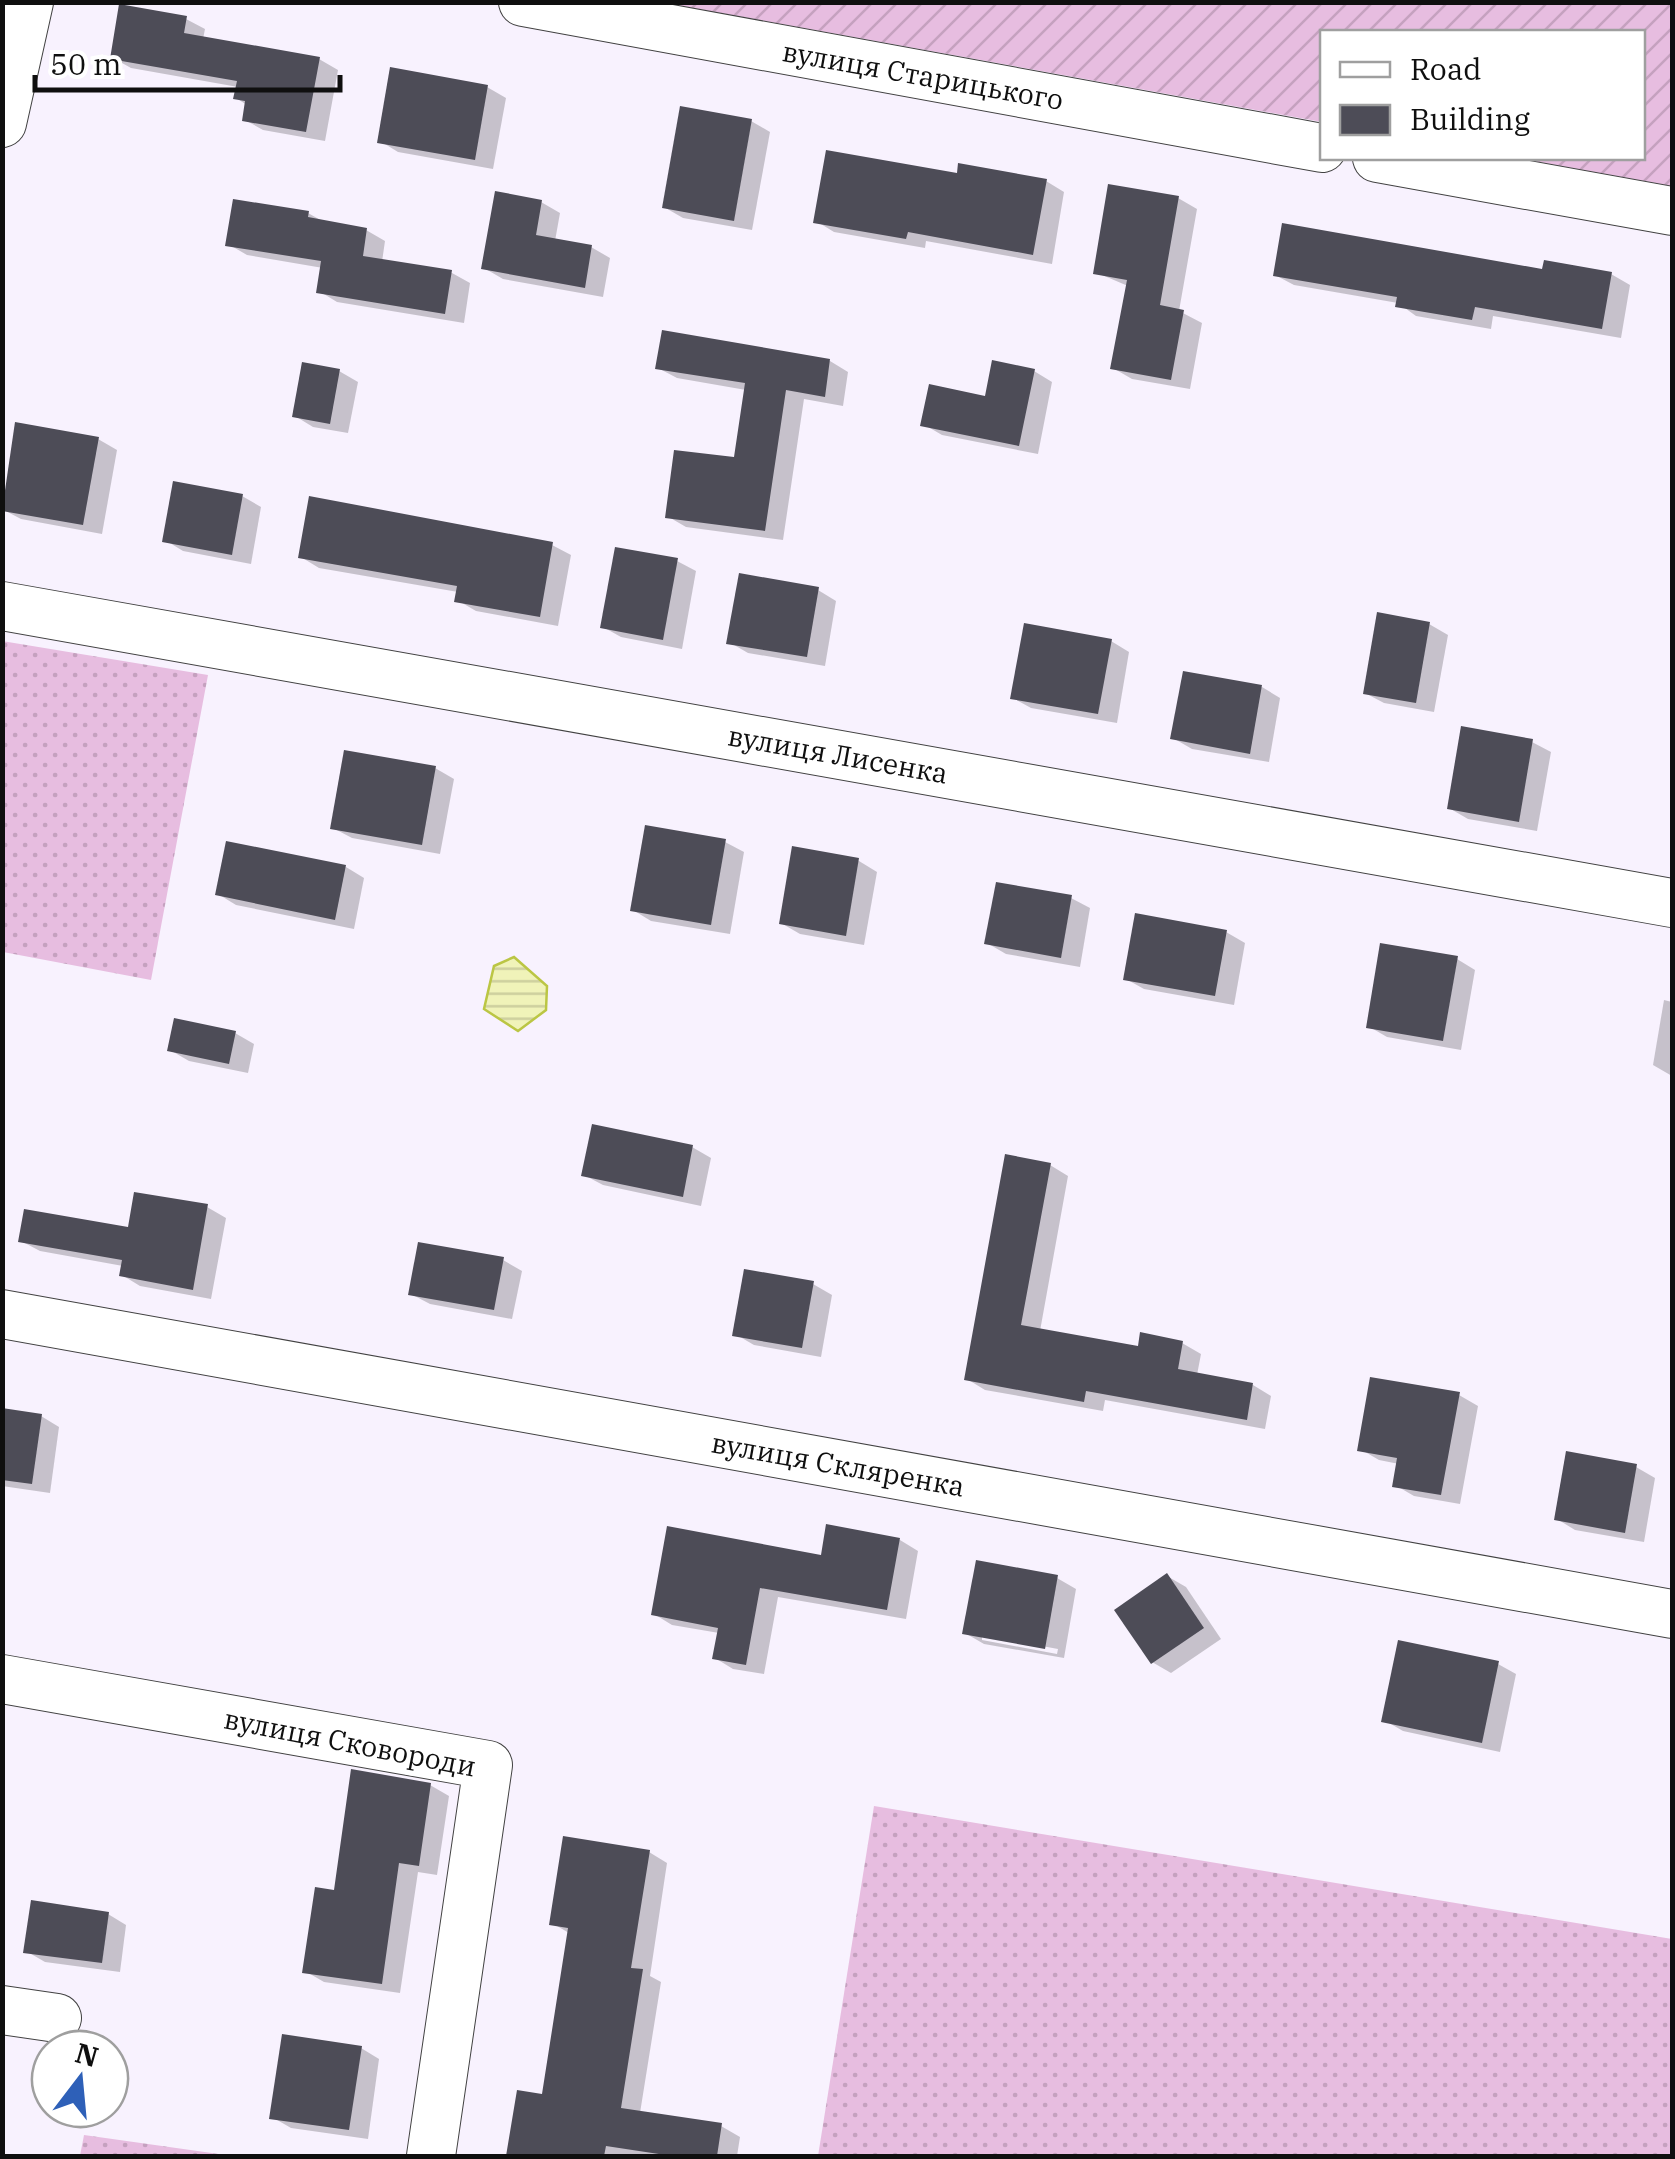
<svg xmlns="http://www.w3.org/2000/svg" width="1675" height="2159" font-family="'IBM Plex Serif',serif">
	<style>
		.grass { fill: url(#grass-dots) }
		.garden { fill: url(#garden-furrows) }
		.water { fill: url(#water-rules); stroke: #bbc644; stroke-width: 2.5 }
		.shadow { fill: #0003; fill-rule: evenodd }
		.building { fill: #4d4c57 }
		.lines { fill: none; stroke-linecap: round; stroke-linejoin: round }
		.minor-casing { stroke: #424242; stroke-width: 50 }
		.minor { stroke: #fff; stroke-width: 48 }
		.labels { text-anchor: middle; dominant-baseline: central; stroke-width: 10; stroke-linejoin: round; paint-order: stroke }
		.street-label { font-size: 28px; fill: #0f0f0f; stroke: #fff }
	</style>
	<defs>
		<pattern id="grass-dots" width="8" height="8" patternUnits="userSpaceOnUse" patternTransform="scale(2.5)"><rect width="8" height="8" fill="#e7bde0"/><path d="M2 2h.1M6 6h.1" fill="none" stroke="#c5a1bf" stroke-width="1.8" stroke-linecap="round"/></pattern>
		<pattern id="garden-furrows" width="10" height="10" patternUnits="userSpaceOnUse" patternTransform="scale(2.5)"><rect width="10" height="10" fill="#e7bde0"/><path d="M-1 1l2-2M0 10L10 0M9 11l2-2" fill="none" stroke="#c5a1bf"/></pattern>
		<pattern id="water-rules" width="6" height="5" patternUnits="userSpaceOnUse" patternTransform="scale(2.5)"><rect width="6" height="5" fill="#f0f3b9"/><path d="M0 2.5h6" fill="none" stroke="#cdcf9e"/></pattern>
	</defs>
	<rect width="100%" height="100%" fill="#f8f2fe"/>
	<g class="grass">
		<path d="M2,641l206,34 -57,305 -148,-28z"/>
		<path d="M874,1806l798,133v217h-854z"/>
		<path d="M84,2135l149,21h-153z"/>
	</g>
	<path class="garden" d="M666,3h1006v183l-155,-28h125v-126h-320v90z"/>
	<path class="water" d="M514,957l33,29 -1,24 -28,21 -34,-22 10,-43z"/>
	<g class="shadow">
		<path d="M186,19l19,10 -2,10 116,20 19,11 -13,71 -62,-11 -18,-10 2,-15 -11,-7 2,-11 -107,-19 -18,-10z"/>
		<path d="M487,87l19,11 -13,71 -95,-17 -18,-11z"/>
		<path d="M751,121l19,11 -18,98 -69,-12 -19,-11z"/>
		<path d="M959,175l87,6 18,11 -12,72 -126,-23 -1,7 -91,-16 -18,-11z"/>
		<path d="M1178,198l19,11 -18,102 23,12 -12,66 -58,-10 -19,-11 15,-82 -33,-14z"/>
		<path d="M541,202l19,11 -5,28 36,6 19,11 -7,39 -100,-18 -19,-11z"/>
		<path d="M308,213l16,9 42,8 19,11 -3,21 70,11 18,10 -6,40 -127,-21 -18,-11 4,-23 -76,-13 -19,-11z"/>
		<path d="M1544,272l67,2 19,11 -9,53 -128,-22 -2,13 -75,-13 -18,-13 -104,-18 -19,-10z"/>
		<path d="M830,361l18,11 -5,34 -39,-7 -21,141 -97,-13 -19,-11 69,-56 10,-70 -69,-12 -19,-10z"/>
		<path d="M339,371l19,11 -10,51 -35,-6 -18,-11z"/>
		<path d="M1034,371l18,11 -14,72 -96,-19 -19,-11 64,-26z"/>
		<path d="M98,439l19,11 -15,84 -81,-15 -19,-10z"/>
		<path d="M242,496l19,11 -10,57 -68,-13 -18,-11z"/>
		<path d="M552,545l19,10 -13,71 -82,-15 -19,-11 1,-8 -139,-24 -18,-11z"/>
		<path d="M677,561l19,10 -14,78 -61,-12 -18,-10z"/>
		<path d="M818,590l18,11 -11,65 -77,-13 -19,-11z"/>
		<path d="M1429,624l19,11 -14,77 -50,-9 -19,-10z"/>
		<path d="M1111,641l18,11 -12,71 -86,-15 -18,-10z"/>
		<path d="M1262,687l18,11 -11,64 -77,-13 -19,-11z"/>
		<path d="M1532,742l19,10 -14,79 -69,-12 -19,-11z"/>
		<path d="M435,768l19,11 -14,75 -88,-16 -19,-10z"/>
		<path d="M725,842l19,10 -14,82 -79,-13 -18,-11z"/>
		<path d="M795,849l64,12 18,11 -13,73 -64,-11 -19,-11z"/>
		<path d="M346,867l18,11 -10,51 -118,-24 -18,-11z"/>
		<path d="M1071,898l19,10 -10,59 -74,-13 -19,-11z"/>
		<path d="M1226,932l19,11 -11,62 -90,-16 -18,-10z"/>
		<path d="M1457,959l18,11 -14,80 -74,-13 -19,-11z"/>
		<path d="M1664,1000l8,2v74l-19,-11z"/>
		<path d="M235,1033l19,11 -6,29 -59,-12 -19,-11z"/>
		<path d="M692,1147l19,11 -10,48 -98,-21 -19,-10z"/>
		<path d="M1050,1165l18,11 -28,155 100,18 42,-6 19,11 -4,21 56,10 18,11 -6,33 -160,-29 -2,11 -118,-21 -18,-11z"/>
		<path d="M207,1207l19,11 -15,81 -71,-13 -18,-11 1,-9 -83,-15 -19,-10 109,-11z"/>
		<path d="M503,1260l19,11 -10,48 -82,-15 -19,-10z"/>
		<path d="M813,1284l19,11 -11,62 -67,-12 -19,-11z"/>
		<path d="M1459,1395l19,11 -18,98 -46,-8 -19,-11 4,-21 -20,-4 -19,-11z"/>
		<path d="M2,1410l39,6 18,11 -9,66 -48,-7z"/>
		<path d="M1636,1467l19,11 -11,64 -69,-12 -18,-11z"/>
		<path d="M900,1540l18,11 -12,68 -128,-22 -14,77 -31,-5 -18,-11 4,-25 -47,-8 -18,-11 169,-56z"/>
		<path d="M1167,1576l19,11 35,52 -50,34 -19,-11z"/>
		<path d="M1057,1578l19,11 -12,69 -80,-14 -19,-11zM982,1635l76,14 -1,5 -75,-14z"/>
		<path d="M1498,1664l18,10 -16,78 -97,-21 -19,-11z"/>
		<path d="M430,1785l19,11 -12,79 -19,-3 -18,121 -76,-11 -19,-11 31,-78z"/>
		<path d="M649,1852l18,11 -17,113 11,6 -21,131 81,13 19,11 -3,19h-227l9,-63 25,4 25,-164 -17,-10z"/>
		<path d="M108,1914l18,11 -6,47 -75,-10 -19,-11z"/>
		<path d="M361,2048l18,11 -11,80 -77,-11 -19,-11z"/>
	</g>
	<g class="building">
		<path d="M119,4l68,12 -3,17 136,24 -14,75 -64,-11 3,-20 -12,-2 4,-18 -127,-22z"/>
		<path d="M390,67l98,18 -13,75 -98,-17z"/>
		<path d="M680,106l72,13 -18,102 -72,-13z"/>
		<path d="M826,150l131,23 1,-10 89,16 -14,76 -125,-23 -2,7 -93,-16z"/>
		<path d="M1108,184l71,12 -19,109 24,5 -13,70 -61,-11 17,-89 -34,-6z"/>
		<path d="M495,191l47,9 -6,35 56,10 -7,43 -104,-19z"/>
		<path d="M233,199l76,12 -1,6 59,11 -4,28 89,14 -7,44 -129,-21 5,-32 -96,-15z"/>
		<path d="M1282,223l260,46 2,-9 68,12 -10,57 -127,-22 -3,13 -77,-13 2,-10 -124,-21z"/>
		<path d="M662,330l168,29 -5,38 -39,-7 -21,141 -100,-13 9,-68 60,7 11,-74 -90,-14z"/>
		<path d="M992,360l43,9 -16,77 -99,-20 9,-42 56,12z"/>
		<path d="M302,362l38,7 -10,55 -38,-7z"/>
		<path d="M15,422l84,15 -16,88 -81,-14z"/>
		<path d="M173,481l70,13 -11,61 -70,-13z"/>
		<path d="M309,496l244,46 -13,75 -86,-15 3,-16 -159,-28z"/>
		<path d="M615,547l63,11 -15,82 -63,-12z"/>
		<path d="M739,573l80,14 -12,70 -81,-13z"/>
		<path d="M1377,612l53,10 -14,81 -53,-9z"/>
		<path d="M1024,623l88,16 -14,75 -88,-15z"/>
		<path d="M1183,671l79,14 -12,69 -80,-15z"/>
		<path d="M1461,726l72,13 -14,83 -72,-13z"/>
		<path d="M344,750l92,16 -14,79 -92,-16z"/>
		<path d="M645,825l81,14 -15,86 -81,-14z"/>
		<path d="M226,841l120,24 -11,55 -120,-25z"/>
		<path d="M792,846l67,12 -13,78 -67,-12z"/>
		<path d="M996,882l76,13 -11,63 -77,-14z"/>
		<path d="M1135,913l92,17 -12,66 -92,-16z"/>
		<path d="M1380,943l78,13 -15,85 -77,-13z"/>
		<path d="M174,1018l62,13 -7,33 -62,-13z"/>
		<path d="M592,1124l101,21 -10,52 -102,-21z"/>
		<path d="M1005,1154l46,9 -30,162 117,21 2,-14 43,9 -5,28 75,14 -6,37 -161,-29 -2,11 -120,-22z"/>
		<path d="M134,1192l74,12 -15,86 -74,-14 3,-16 -104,-18 6,-33 104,18z"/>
		<path d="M418,1242l86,15 -10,53 -86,-15z"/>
		<path d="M744,1269l70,12 -12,67 -70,-12z"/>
		<path d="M1370,1377l90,15 -19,103 -49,-8 5,-29 -40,-7z"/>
		<path d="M2,1408l40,6 -10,70 -30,-4z"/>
		<path d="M1566,1451l71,13 -12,69 -71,-13z"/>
		<path d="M826,1524l74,14 -13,72 -127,-22 -14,77 -34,-6 6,-31 -67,-13 16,-89 154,29z"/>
		<path d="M976,1560l82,15 -13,74 -83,-15z"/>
		<path d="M1167,1573l37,55 -53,36 -37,-54z"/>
		<path d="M1398,1640l101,21 -17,82 -101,-21z"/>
		<path d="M351,1769l80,14 -12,83 -20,-3 -17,121 -80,-11 13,-86 19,3z"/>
		<path d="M563,1836l87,14 -19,118 12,1 -22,139 101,15 -5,33h-45l-66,-10 -2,10h-98l11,-66 25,4 26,-166 -19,-3z"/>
		<path d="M31,1900l78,12 -7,51 -79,-10z"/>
		<path d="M282,2034l80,12 -13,84 -80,-11z"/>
	</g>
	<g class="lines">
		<defs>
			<g id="minor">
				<path d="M523,2l799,146"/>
				<path d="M2,123l27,-121"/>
				<path d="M1377,158l295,53"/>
				<path d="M2,606l1670,297"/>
				<path d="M2,1314l1670,300"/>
				<path d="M2,1679l486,86 -57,391"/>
				<path d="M2,2010l55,8"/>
			</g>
		</defs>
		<use href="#minor" class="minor-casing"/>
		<use href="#minor" class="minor"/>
	</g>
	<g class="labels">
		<g class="street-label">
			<text transform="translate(923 75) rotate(10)">вулиця Старицького</text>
			<text transform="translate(838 754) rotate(10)">вулиця Лисенка</text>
			<text transform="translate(838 1464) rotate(10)">вулиця Скляренка</text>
			<text transform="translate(350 1742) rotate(11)">вулиця Сковороди</text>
		</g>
	</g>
	<rect width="1675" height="2159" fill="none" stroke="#0f0f0f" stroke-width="10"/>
	<rect x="1320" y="30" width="325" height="130" fill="#ffffff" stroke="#9f9f9f" stroke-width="2.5"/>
	<rect x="1340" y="62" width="50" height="15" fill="#ffffff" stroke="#9f9f9f" stroke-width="2.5"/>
	<text x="1410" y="80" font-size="30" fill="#0f0f0f">Road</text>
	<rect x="1340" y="105" width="50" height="30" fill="#4d4c57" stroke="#9f9f9f" stroke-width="2.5"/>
	<text x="1410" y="130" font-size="30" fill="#0f0f0f">Building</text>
	<g transform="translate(80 2079) rotate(16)"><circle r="48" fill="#ffffff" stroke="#9f9f9f" stroke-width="2.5"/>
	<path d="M0-8L18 38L0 25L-18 38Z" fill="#2e60b8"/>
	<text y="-15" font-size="28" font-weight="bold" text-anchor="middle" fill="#0f0f0f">N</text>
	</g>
	<path d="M35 75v15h305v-15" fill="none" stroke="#0f0f0f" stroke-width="5"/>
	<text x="50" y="75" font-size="30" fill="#0f0f0f" stroke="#ffffff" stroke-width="8" paint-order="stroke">50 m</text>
</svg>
